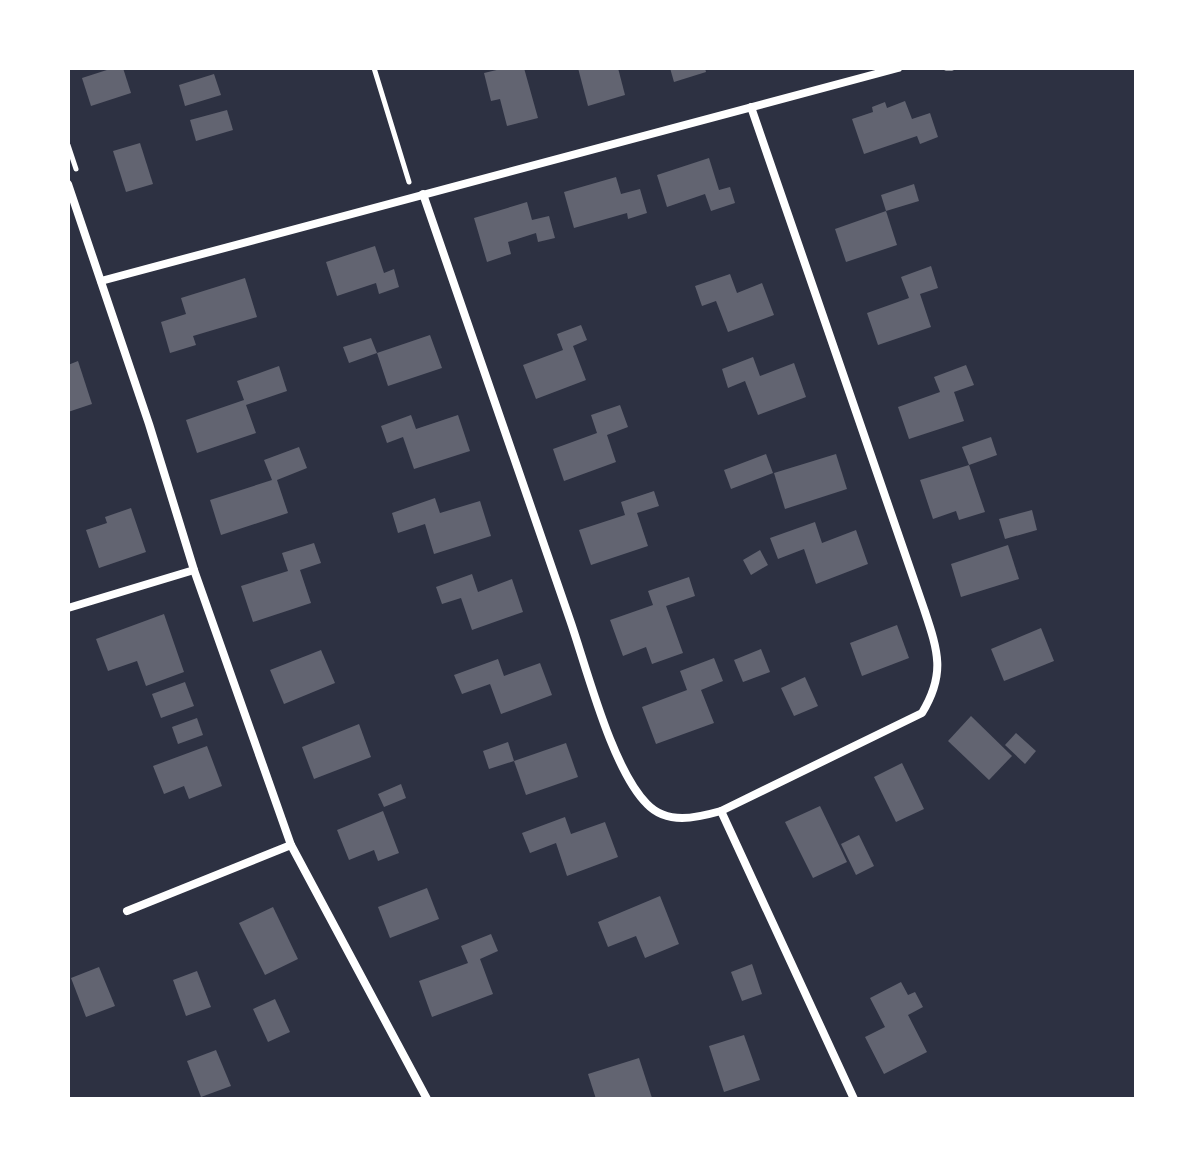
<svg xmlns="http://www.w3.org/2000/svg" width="1204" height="1167" font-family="'PT Sans',sans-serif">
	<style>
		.building { fill: #626471 }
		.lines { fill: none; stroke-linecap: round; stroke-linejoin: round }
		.path { stroke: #fff; stroke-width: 5 }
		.minor { stroke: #fff; stroke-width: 8 }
	</style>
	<rect width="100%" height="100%" fill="#2d3142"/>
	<g class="building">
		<path d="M113,68h10l8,25 -40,13 -9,-28z"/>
		<path d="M505,68h19l14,50 -31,8 -7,-27 -9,2 -7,-28z"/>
		<path d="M578,68h40l7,27 -37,11z"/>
		<path d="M670,68h35l1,4 -32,10z"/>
		<path d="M214,74l7,21 -36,11 -6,-21z"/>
		<path d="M905,101l7,18 18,-6 8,24 -18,7 -3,-8 -53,18 -12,-35 21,-7 -1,-5 13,-5 2,6z"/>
		<path d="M227,110l6,20 -37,11 -6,-21z"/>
		<path d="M140,143l13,41 -27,8 -13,-41z"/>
		<path d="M709,158l10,32 11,-3 5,16 -24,8 -6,-17 -38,13 -10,-32z"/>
		<path d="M616,177l5,17 19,-5 7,24 -19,6 -1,-6 -53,15 -10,-36z"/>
		<path d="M914,184l5,17 -33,10 -5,-16z"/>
		<path d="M527,202l5,18 17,-4 6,22 -17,4 -2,-9 -28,9 3,12 -24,8 -13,-44z"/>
		<path d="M886,211l11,34 -51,17 -11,-33z"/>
		<path d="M375,246l9,27 10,-4 5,18 -20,7 -3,-11 -39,13 -11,-34z"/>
		<path d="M931,266l7,22 -18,6 11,33 -53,18 -11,-32 42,-15 -8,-21z"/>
		<path d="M730,274l7,19 25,-10 12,32 -46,17 -12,-31 -14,5 -7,-20z"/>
		<path d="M245,278l12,39 -64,19 3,9 -26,8 -9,-31 25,-8 -5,-16z"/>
		<path d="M581,325l6,15 -14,6 13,34 -50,19 -13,-34 40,-15 -6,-16z"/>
		<path d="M430,335l12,33 -54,18 -11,-33 -28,10 -6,-16 28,-9 6,15z"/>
		<path d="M753,357l7,19 34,-13 12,34 -48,18 -13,-34 -17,7 -6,-19z"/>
		<path d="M78,361l14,43 -24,8v-47z"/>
		<path d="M966,365l8,20 -20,7 10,29 -55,18 -11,-32 42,-15 -6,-15z"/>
		<path d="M279,366l8,25 -41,14 10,28 -59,20 -11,-33 58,-20 -7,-19z"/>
		<path d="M620,405l8,22 -21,8 9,27 -52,19 -11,-32 44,-16 -6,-18z"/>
		<path d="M411,415l5,14 42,-14 12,36 -56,18 -11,-32 -16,6 -6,-17z"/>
		<path d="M991,437l6,18 -28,10 -7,-18z"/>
		<path d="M299,447l8,21 -30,12 11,33 -67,22 -11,-35 62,-20 -8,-20z"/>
		<path d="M766,454l7,19 -42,16 -7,-19z"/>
		<path d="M836,454l11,35 -62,20 -11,-36z"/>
		<path d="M969,465l16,47 -26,8 -3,-9 -23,8 -13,-39z"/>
		<path d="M654,491l5,15 -22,7 11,33 -57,19 -12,-35 46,-15 -4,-13z"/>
		<path d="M435,498l5,15 40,-12 11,35 -57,18 -9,-30 -27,9 -6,-20z"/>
		<path d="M131,508l15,44 -47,16 -13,-38 21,-7 -2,-6z"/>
		<path d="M1032,510l5,20 -32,9 -6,-20z"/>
		<path d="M815,522l7,21 34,-13 12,34 -52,20 -12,-35 -26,10 -8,-21z"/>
		<path d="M314,543l7,20 -21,7 11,33 -58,19 -12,-36 47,-15 -6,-18z"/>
		<path d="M1008,545l11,34 -58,18 -10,-33z"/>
		<path d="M760,550l8,15 -17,10 -8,-15z"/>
		<path d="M472,574l6,18 34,-13 11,33 -51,18 -11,-32 -19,6 -6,-17z"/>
		<path d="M689,577l6,19 -29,10 17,47 -31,11 -6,-17 -23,9 -13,-36 43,-15 -5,-14z"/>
		<path d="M164,614l20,58 -38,14 -9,-25 -29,10 -12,-32z"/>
		<path d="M897,625l12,33 -47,18 -12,-33z"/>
		<path d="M1041,628l13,33 -50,20 -13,-32z"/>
		<path d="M761,649l9,23 -27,10 -9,-22z"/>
		<path d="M321,650l14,33 -51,21 -14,-34z"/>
		<path d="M714,658l9,23 -22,9 13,33 -58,21 -14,-37 45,-17 -7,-19z"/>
		<path d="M498,659l6,17 36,-13 12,32 -51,19 -11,-30 -28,10 -8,-19z"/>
		<path d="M805,677l13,29 -24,10 -13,-28z"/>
		<path d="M185,682l9,24 -33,12 -9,-24z"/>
		<path d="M971,716l41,40 -23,24 -41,-39z"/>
		<path d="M197,718l6,17 -25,9 -6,-17z"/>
		<path d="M359,724l12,33 -57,22 -12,-32z"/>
		<path d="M1016,733l20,18 -11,13 -20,-19z"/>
		<path d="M508,742l6,19 -25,8 -6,-18z"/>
		<path d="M566,743l12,34 -52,18 -12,-34z"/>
		<path d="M207,746l15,40 -33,13 -5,-13 -20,8 -11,-28z"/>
		<path d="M902,763l22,46 -28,13 -22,-45z"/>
		<path d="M401,784l5,14 -22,9 -6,-13z"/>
		<path d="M820,806l27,56 -34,16 -28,-56z"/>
		<path d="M383,811l16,42 -21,8 -4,-11 -25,10 -12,-30z"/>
		<path d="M565,817l6,17 34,-12 13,35 -51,19 -11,-33 -26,10 -8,-20z"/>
		<path d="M859,835l15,31 -18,9 -15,-31z"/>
		<path d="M427,888l12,31 -49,19 -12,-31z"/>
		<path d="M660,896l19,48 -34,14 -9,-22 -28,11 -10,-25z"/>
		<path d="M273,907l25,52 -33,16 -26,-52z"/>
		<path d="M491,934l7,17 -18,8 13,35 -61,23 -13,-36 49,-18 -7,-17z"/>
		<path d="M752,964l10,30 -20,7 -11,-29z"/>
		<path d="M99,967l16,39 -29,11 -15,-39z"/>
		<path d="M197,971l14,36 -25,9 -13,-36z"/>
		<path d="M901,982l7,13 7,-3 8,15 -15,8 19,37 -43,22 -19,-37 20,-10 -15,-29z"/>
		<path d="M275,999l15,33 -22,10 -15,-33z"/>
		<path d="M744,1035l16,45 -36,12 -15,-46z"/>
		<path d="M216,1050l15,36 -30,11 -14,-36z"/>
		<path d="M639,1058l13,40 -56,1 -8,-25z"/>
	</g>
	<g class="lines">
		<g class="path">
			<path d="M374,68l35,114"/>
			<path d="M946,68h6"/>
			<path d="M68,145l8,24"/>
		</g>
		<g class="minor">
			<path d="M68,184l81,240 45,146 97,275 136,254"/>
			<path d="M423,194c49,142 98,284 147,426 17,49 42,149 77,184 20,21 49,14 74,7l133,288"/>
			<path d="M101,281l797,-213"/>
			<path d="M68,608l126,-38"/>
			<path d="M721,811l201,-98c24,-39 16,-62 2,-104l-173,-502"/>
			<path d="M127,911l164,-66"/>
		</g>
	</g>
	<rect width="1204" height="1167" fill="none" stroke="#ffffff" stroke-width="140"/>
</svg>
